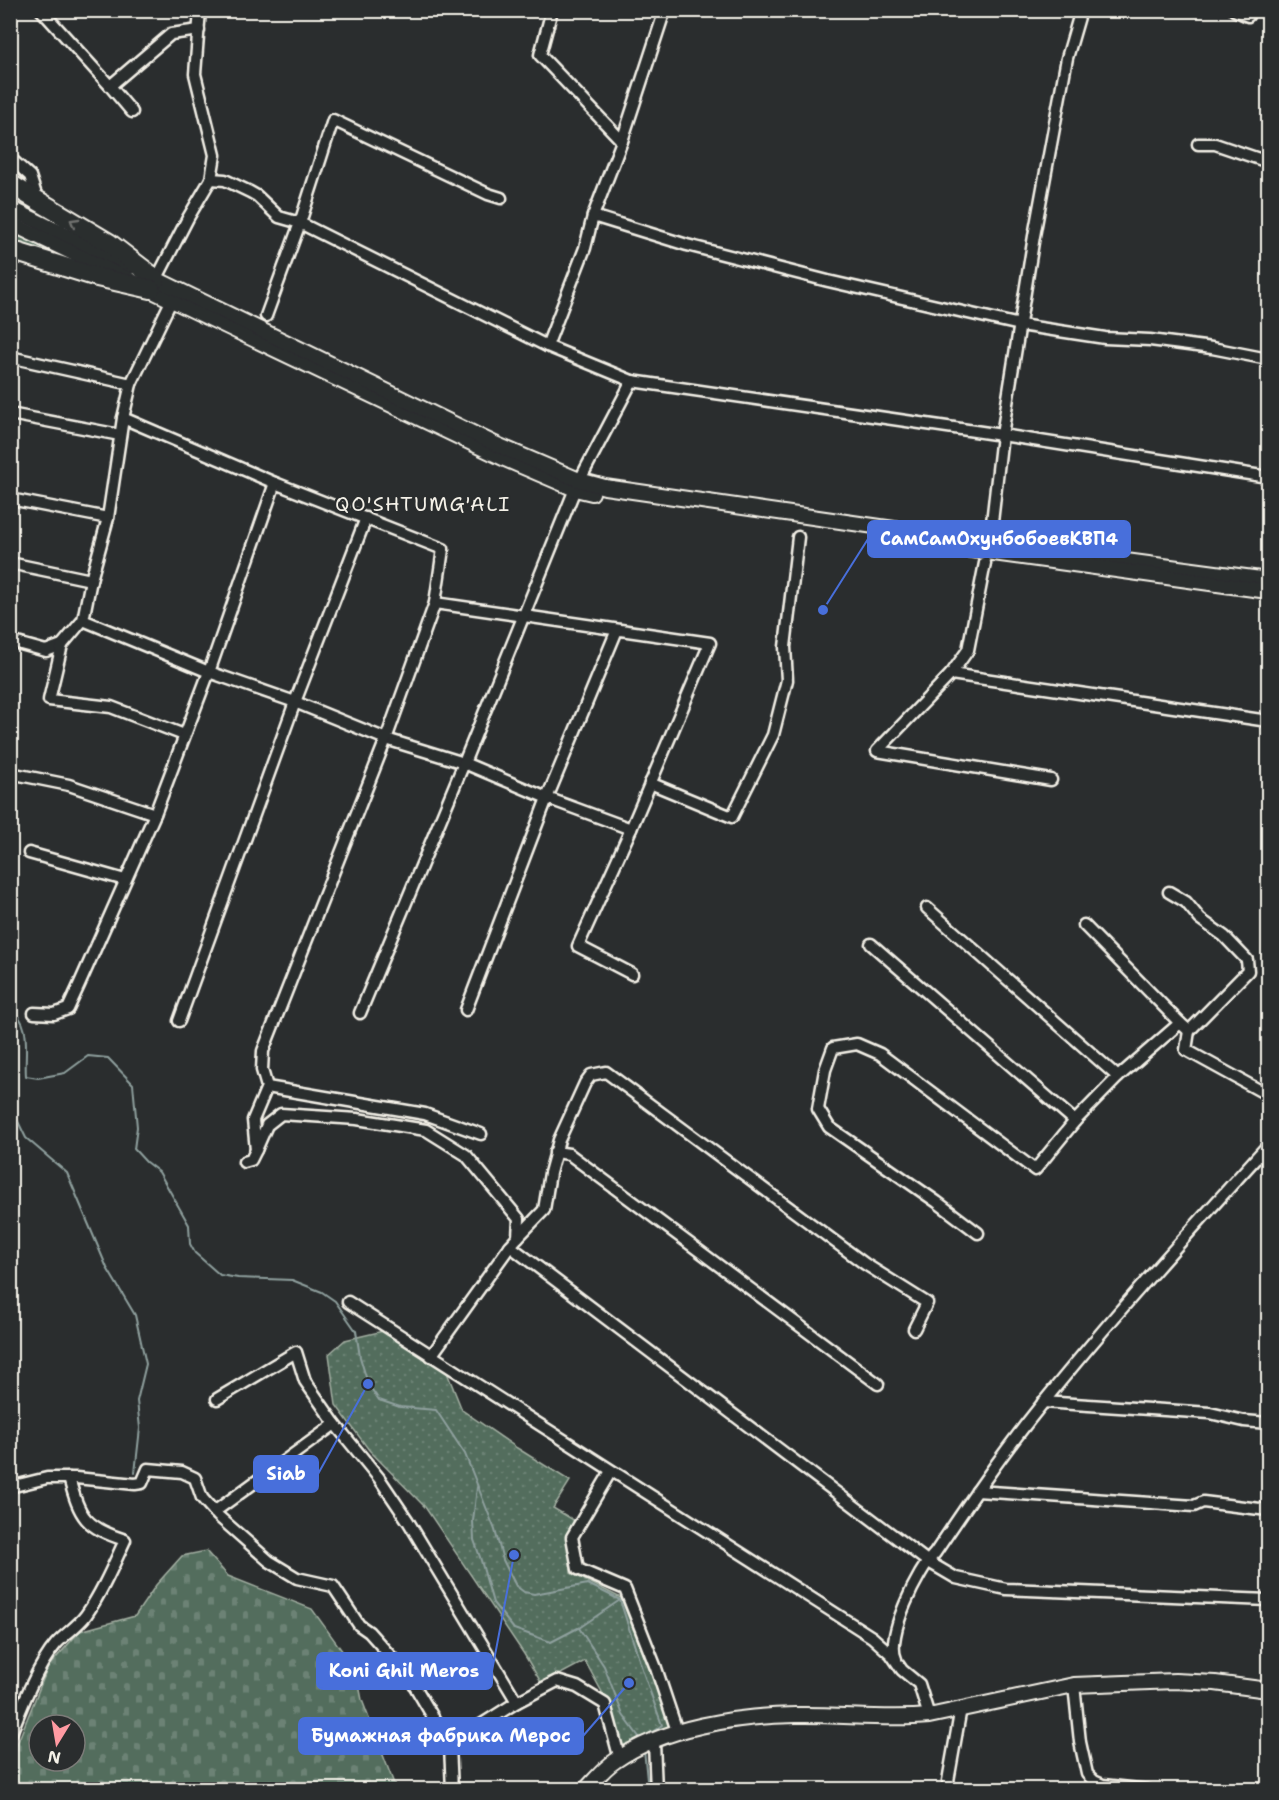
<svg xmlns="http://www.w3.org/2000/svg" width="1279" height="1800" font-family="'Shantell Sans',sans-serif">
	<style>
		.grass { fill: url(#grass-tufts); stroke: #a3afa2; stroke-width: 1.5 }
		.cemetery { fill: url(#cemetery-stones); stroke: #a3afa2; stroke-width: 1.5; fill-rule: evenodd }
		.park { fill: url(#park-dots); stroke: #a3afa2; stroke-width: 1.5 }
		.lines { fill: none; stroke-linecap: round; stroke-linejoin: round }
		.stream { stroke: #8fa09e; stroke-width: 2 }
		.street-casing { stroke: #f4f1e8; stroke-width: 15 }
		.secondary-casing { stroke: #f4f1e8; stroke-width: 18 }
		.highway-casing { stroke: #f4f1e8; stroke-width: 22 }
		.street { stroke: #2a2d2e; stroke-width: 10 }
		.secondary { stroke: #2a2d2e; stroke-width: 14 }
		.highway { stroke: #2a2d2e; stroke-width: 18 }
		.oneway { stroke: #71726f }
		.labels { text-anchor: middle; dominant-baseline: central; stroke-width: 4.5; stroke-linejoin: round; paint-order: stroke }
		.quarter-label { font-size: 20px; letter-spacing: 1.5px; fill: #f4f1e8; stroke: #2a2d2e }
		.leader { fill: none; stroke: #486fdb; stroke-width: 2 }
		.callout-dot { fill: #486fdb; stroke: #2a2d2e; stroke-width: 2 }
		.callout { fill: #486fdb; stroke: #486fdb; stroke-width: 2 }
		.callout-label { font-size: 18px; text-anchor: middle; font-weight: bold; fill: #fff }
	</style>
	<defs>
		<pattern id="grass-tufts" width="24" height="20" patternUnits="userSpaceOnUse" patternTransform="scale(1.5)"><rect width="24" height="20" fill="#526d5d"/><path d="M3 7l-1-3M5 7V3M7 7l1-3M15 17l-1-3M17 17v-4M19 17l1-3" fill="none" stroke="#6c8274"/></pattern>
		<pattern id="cemetery-stones" width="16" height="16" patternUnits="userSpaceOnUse" patternTransform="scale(1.5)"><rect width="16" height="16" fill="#526d5d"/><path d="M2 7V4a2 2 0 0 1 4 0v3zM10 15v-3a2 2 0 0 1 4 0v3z" fill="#6c8274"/></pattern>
		<pattern id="park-dots" width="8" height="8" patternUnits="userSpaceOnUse" patternTransform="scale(1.5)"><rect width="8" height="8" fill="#526d5d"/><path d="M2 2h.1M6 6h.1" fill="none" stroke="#6c8274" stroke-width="1.8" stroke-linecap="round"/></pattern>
	</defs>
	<rect width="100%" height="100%" fill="#2a2d2e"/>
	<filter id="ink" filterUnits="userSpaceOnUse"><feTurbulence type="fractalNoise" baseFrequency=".0167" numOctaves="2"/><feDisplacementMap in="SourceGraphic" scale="12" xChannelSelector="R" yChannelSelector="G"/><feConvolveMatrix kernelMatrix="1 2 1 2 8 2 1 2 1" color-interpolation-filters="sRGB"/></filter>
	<g filter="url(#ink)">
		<path class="grass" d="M11,230l86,44 -86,-31z"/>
		<path class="cemetery" d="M206,1551l22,25 84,33 44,61 6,30 34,89h-385v-30l37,-92 32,-36 55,-15 21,-31 26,-29zM39,1725h36v36h-36z"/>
		<path class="park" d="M383,1331l63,39 16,40 55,38 53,33 -17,27 24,14 -8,15 2,36 50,25 29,73 20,56 -48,24 -14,-48 -23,-42 -43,23 -18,-30 -99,-147 -56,-57 -33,-45 -7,-51 16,-14z"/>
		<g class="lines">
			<g class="stream">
				<path d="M10,1009c23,14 14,44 16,67l12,2 27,-5 23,-17 20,2 25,26 4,43 -3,22 12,13 13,10 30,53 1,19 5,9 25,22 18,3 54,2 30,12 13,9 21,30 4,26 8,27 11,16 21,7 36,3 29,44 30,76 8,30 13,26 8,6 10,2 54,-10 32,16 -41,28 25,38 19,49 19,26"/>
				<path d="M10,1105l16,33 41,35 40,95 28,47 11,49 -9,37 3,27 -5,45"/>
				<path d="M477,1487l-4,34 1,19 6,17 13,46 21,26 37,13 27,-14"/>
				<path d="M620,1600l23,72 19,53 -15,11"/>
				<path d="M644,1749l4,41"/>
			</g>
			<defs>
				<g id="street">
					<path d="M41,10l69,76 61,-52 28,-4"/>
					<path d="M552,10l-12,45 82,86"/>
					<path d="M1234,10l14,6"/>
					<path d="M110,86l22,26"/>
					<path d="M1198,144h17l53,18"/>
					<path d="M10,158l20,18 8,25"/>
					<path d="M211,179l14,1 25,12 7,4 22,21 21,6 -34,93"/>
					<path d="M501,198l-13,-4 -155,-74 -33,103 247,123 85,35 370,54 266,42"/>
					<path d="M593,216l94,29 141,36 192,44 85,13 45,2 62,8 56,11"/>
					<path d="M154,284l34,-66 23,-39 4,-24 -20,-81 5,-64"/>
					<path d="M547,346l38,-98 8,-32 29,-75 43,-131"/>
					<path d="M10,357l121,27"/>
					<path d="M10,414l110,21"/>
					<path d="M123,418l152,65 168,66 -8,54"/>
					<path d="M10,499l98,19"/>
					<path d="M991,531l11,-96 32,-199 33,-178 14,-48"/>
					<path d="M10,563l81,17"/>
					<path d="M985,563l-17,87 -17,24 -74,77 174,29"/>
					<path d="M83,620l126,52 86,30 91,37 78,24 83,35 84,31"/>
					<path d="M10,641l36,10 16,-6 21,-25 8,-40 17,-62 15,-100 8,-34 43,-89"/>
					<path d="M62,645l-13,55 62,7 73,28"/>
					<path d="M951,674l317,47"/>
					<path d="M10,773l59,12 86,29"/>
					<path d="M650,783l82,34 41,-82 14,-55 -2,-33 13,-110"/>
					<path d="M29,853l96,27"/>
					<path d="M1169,892l17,10 14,17 24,17 23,24 1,11 -59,60 -9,-8"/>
					<path d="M927,908l191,169 -43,44"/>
					<path d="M1084,925l96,98 -62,54"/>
					<path d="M871,944l204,177 -40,49 -155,-116 -23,-10 -24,4 -8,22 -7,39 11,18 108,75 41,31"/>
					<path d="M632,974l-54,-28 53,-117 79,-186 -275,-40 -49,136 -123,312 -1,19 5,17 -14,33 3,30 11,-25 14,-11 76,5 69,11 40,25 53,64 -1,18 -8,9 417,315 29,17 50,11 262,11"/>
					<path d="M466,1010l81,-212 70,-168"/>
					<path d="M34,1013l20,1 14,-5 12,-26 75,-169 54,-142 66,-189"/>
					<path d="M360,1013l104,-250 111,-274 57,-108"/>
					<path d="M179,1021l116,-319 71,-184"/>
					<path d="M1189,1031l-3,19 82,45"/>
					<path d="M267,1087l158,27 56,20"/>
					<path d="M555,1152l14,2 309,230"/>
					<path d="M244,1162l7,-2 5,-10"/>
					<path d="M518,1237l26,-27 6,-37 9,-33 26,-57 6,-8 15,-3 259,192 62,39 -13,26"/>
					<path d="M348,1302l524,335 19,17 11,16 17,14 10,32"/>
					<path d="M431,1356l79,-110"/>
					<path d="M217,1399l79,-47 9,29 30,43"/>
					<path d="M1043,1402l167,11 34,8 24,2"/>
					<path d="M611,1471l-39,66 6,32 47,20 31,79 21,63"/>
					<path d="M10,1487l37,-9h29l59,6 7,-1 6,-14 34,3 13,6 7,20 16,18 51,45 28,17 36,8 26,39 10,7 41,46 40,68 2,44"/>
					<path d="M977,1491l217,15 9,-4 65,8"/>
					<path d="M214,1512l121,-88 44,54 29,43 109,181"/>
					<path d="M896,1659c-11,-22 22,-89 39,-106 33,-49 66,-98 103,-144 73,-91 152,-178 230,-264"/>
					<path d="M1074,1685l6,57 7,32 7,7 9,4 45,5"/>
					<path d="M10,1694l9,18"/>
					<path d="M10,1736c11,-28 27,-70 46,-92 9,-10 22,-18 30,-29 16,-23 27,-49 39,-75 -40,-13 -45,-22 -56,-62"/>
					<path d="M654,1742l2,48"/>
					<path d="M449,1745l68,-43 40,-21 20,6 28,17 13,48 5,5"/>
					<path d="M951,1790l-3,-9 13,-73"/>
				</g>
				<g id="secondary">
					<path d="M10,208l121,59"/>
					<path d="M10,223l495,236 70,30 17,4"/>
					<path d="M148,275l347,169 84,36 26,7 386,56 277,37"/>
					<path d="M950,547l318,44"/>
					<path d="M585,1790c10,-10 19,-22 30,-29 48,-34 123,-45 181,-46 44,-1 89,5 133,1l145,-31 101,-4 40,2 53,7"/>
				</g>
				<g id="highway">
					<path d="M10,184l99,59 47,36"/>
					<path d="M10,250l87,27 54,12"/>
				</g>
			</defs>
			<use href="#street" class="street-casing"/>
			<use href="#secondary" class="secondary-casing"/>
			<use href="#highway" class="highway-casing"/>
			<use href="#street" class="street"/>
			<use href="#secondary" class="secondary"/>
			<use href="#highway" class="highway"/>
		</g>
		<defs><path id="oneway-chevron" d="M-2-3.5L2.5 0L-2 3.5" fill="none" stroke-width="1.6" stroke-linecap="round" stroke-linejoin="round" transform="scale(1.5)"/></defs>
		<use class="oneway" href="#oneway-chevron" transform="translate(74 222) rotate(-149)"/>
	</g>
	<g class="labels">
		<g class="quarter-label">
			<text x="423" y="504">QO'SHTUMG'ALI</text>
		</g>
	</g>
	<path class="leader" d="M823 610L868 539M368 1384L318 1474M514 1555L492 1671M629 1683L583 1736"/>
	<g class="callout-dot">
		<circle cx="823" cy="610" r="6"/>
		<circle cx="368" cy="1384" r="6"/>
		<circle cx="514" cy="1555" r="6"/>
		<circle cx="629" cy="1683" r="6"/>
	</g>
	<g class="callout">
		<rect x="868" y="521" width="262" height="36" rx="6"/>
		<rect x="254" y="1456" width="64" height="36" rx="6"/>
		<rect x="317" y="1653" width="175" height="36" rx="6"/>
		<rect x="299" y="1718" width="284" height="36" rx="6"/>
	</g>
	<g class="callout-label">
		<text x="999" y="545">СамСамОхунбобоевКВП4</text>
		<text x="286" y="1480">Siab</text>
		<text x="404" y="1677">Koni Ghil Meros</text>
		<text x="441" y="1742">Бумажная фабрика Мерос</text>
	</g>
	<rect width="1279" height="1800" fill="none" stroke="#2a2d2e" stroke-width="36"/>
	<rect x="18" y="18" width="1243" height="1764" fill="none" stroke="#f4f1e8" stroke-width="2" filter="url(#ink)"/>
	<g transform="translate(57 1743) rotate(191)"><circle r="28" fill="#2a2d2e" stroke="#7b7b78" stroke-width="1.5"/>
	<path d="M0-4.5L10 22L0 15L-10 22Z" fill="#ff9aa2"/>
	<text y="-9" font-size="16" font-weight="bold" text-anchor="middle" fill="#f4f1e8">N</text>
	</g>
</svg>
